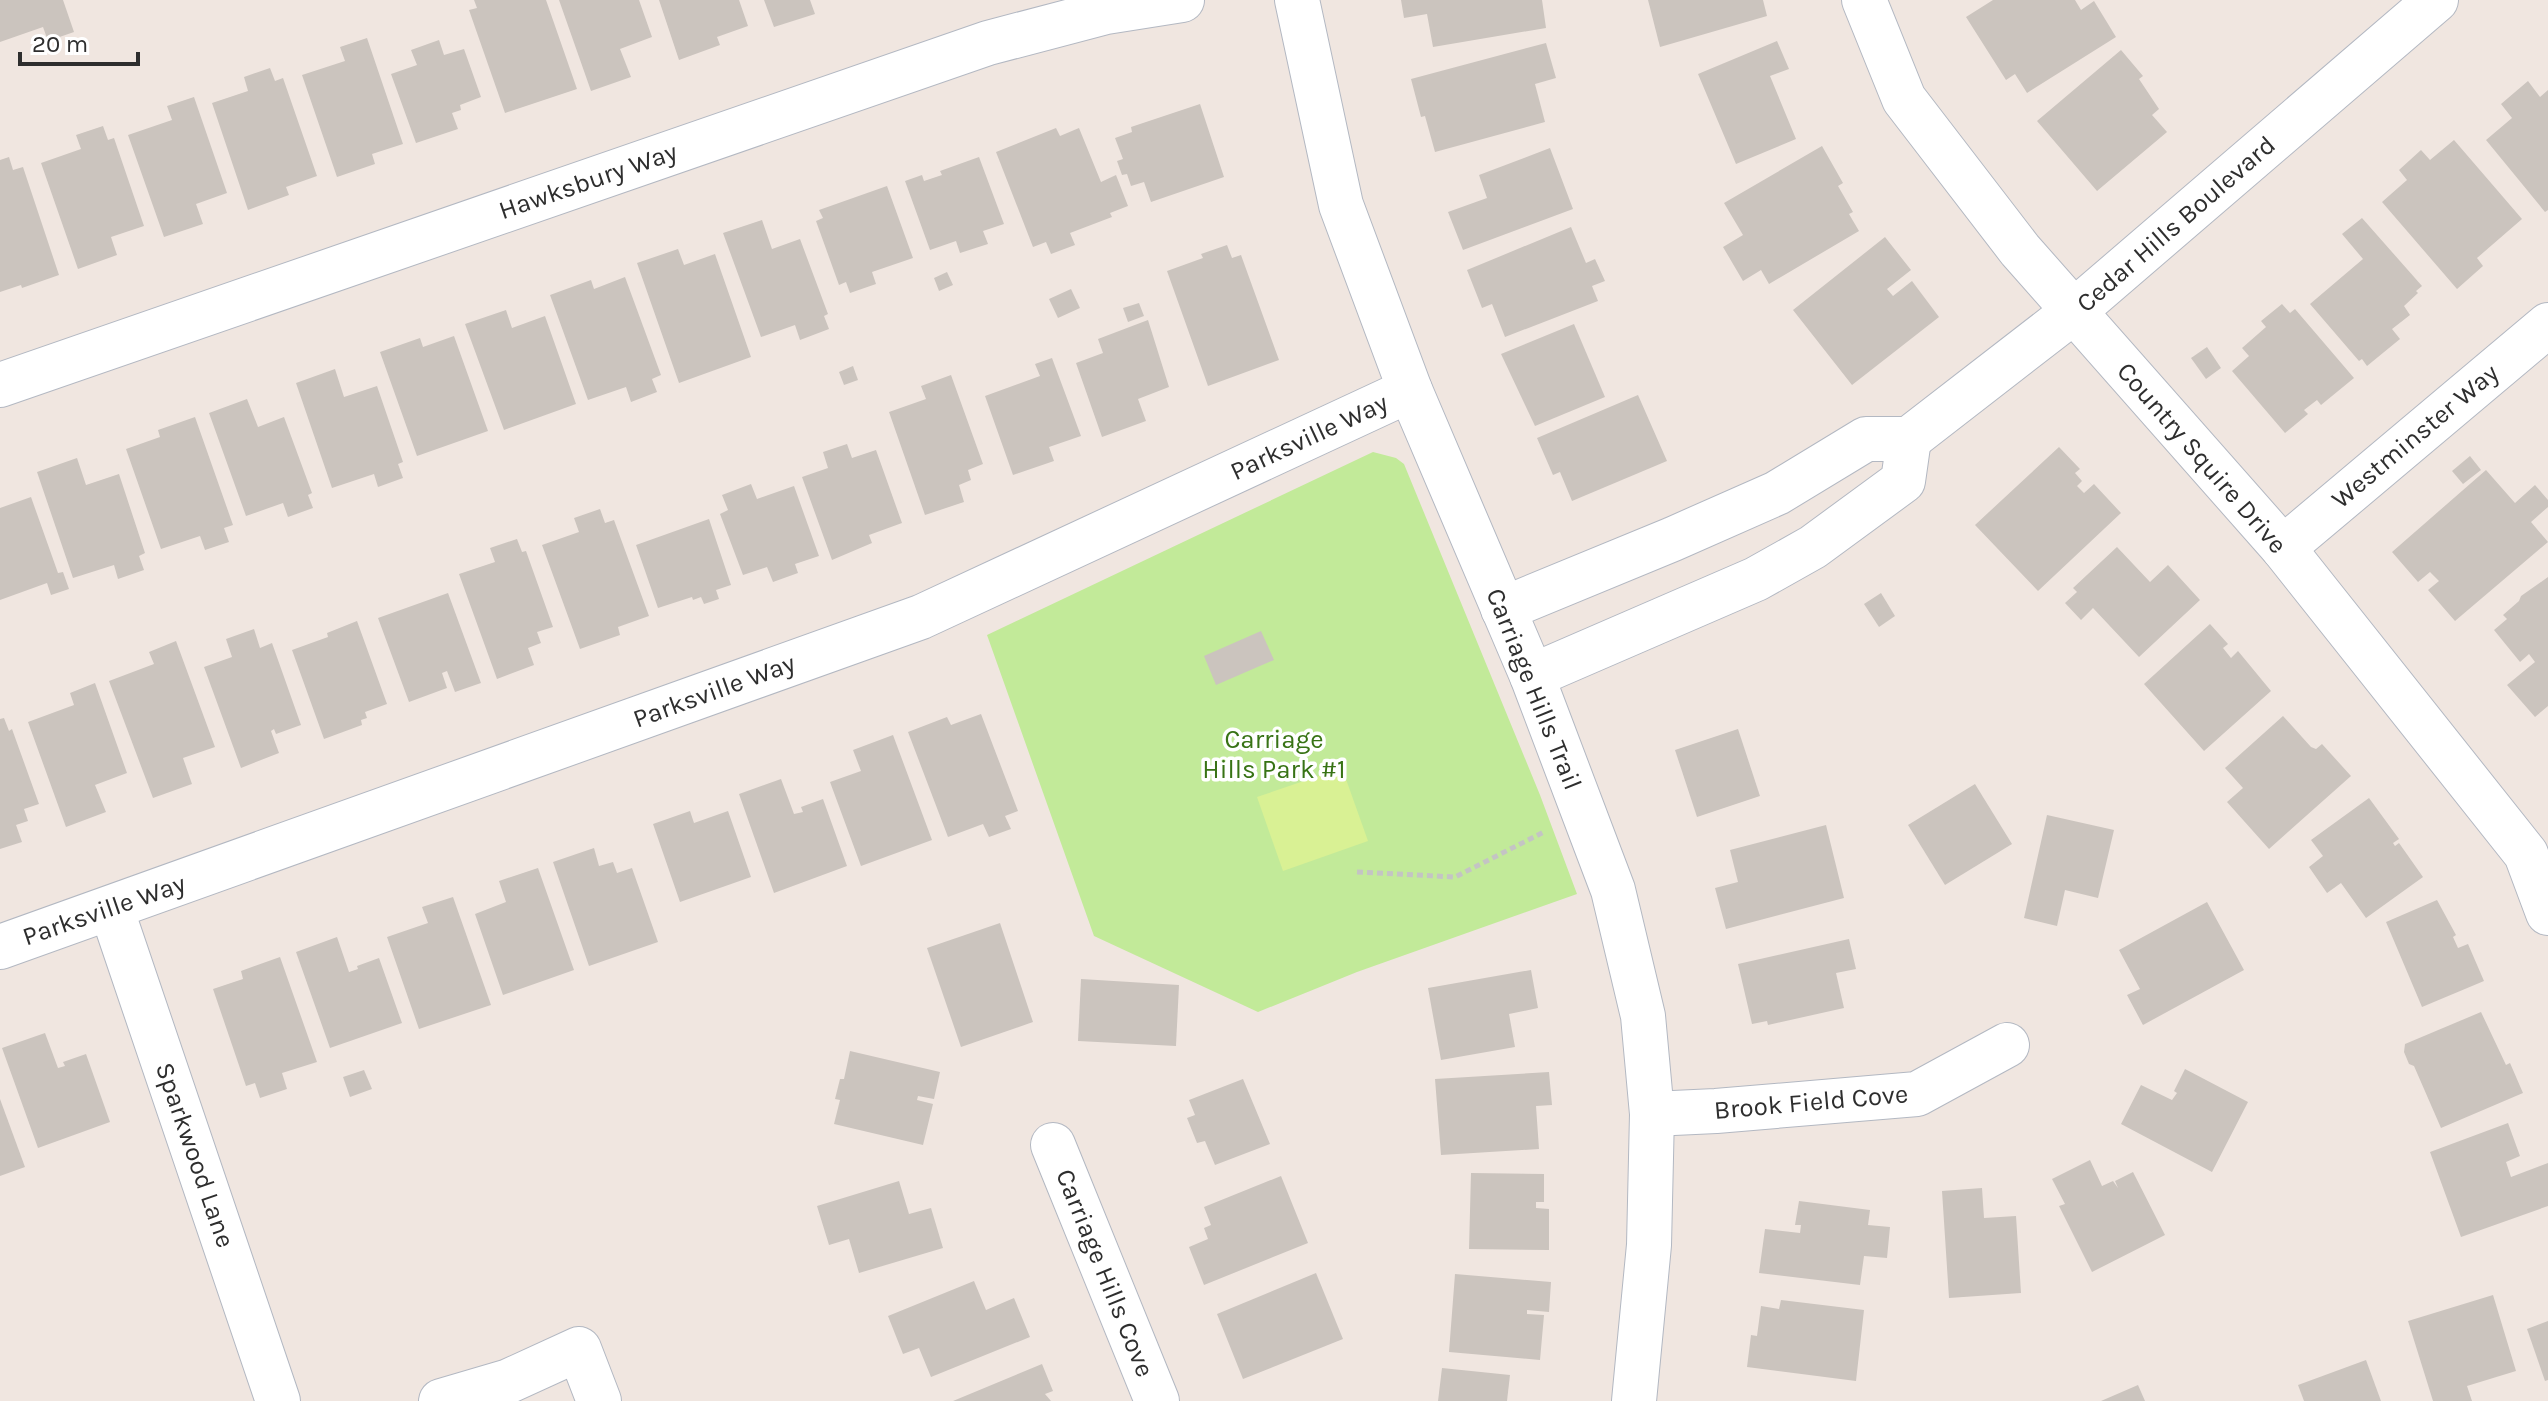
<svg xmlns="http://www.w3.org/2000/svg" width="2548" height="1401" font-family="Karla,sans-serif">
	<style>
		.green { fill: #c2ea99 }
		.pitch { fill: #d9f194 }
		.building { fill: #cbc4be }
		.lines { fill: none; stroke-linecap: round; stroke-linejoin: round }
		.minor-casing { stroke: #b3b8c2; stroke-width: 46 }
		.path { stroke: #c4c4c4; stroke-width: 5; stroke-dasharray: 6 4; stroke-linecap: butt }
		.minor { stroke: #fff; stroke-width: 44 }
		.labels { text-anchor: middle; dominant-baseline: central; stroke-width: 7; stroke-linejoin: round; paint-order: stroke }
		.street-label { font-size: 26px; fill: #2e2e2e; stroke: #fff }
		.park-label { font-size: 26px; fill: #387315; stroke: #fff }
	</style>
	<rect width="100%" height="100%" fill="#f0e6e0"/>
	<path class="green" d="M1373,452l23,6 8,6 136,331 37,99 -220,78 -99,40 -164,-76 -107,-301z"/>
	<path class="pitch" d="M1342,768l26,73 -85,30 -26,-74z"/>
	<g class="building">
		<path d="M0,0h63l11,32 -26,9 -5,-14 -43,15z"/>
		<path d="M474,0h72l31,89 -72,24 -36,-103 8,-2z"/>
		<path d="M559,0h80l13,37 -32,12 11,28 -40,14z"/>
		<path d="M659,0h80l9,26 -31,11 3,8 -41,15z"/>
		<path d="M764,0h46l5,14 -41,13z"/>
		<path d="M1401,0h141l4,28 -113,19 -6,-33 -23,4z"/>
		<path d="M1648,0h115l4,16 -107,31z"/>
		<path d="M1993,0h82l6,10 13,-9 22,36 -89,56 -12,-19 -9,6 -40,-63z"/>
		<path d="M367,38l36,106 -31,10 3,10 -38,13 -35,-102 43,-14 -5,-14z"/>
		<path d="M439,40l5,15 20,-6 17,48 -21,8 1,5 -9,3 6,16 -42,14 -25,-69 26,-9 -6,-15z"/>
		<path d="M1777,41l12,28 -19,7 26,63 -60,25 -38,-90z"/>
		<path d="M1546,43l10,35 -21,6 10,38 -110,30 -10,-36 -4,1 -10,-38z"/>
		<path d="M2121,50l22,26 -4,3 20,30 -7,6 15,17 -70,59 -60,-70z"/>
		<path d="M270,68l5,13 8,-3 34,98 -31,11 3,8 -41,15 -36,-107 36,-12 -4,-14z"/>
		<path d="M2528,81l12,16 8,-7v120l-3,2 -59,-72 26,-22 -11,-14z"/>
		<path d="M194,97l33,96 -31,11 7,20 -39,13 -36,-102 44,-15 -5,-14z"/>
		<path d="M1200,104l24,73 -73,25 -7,-20 -13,4 -4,-12 -5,1 -5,-14 6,-2 -8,-21 17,-6 -1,-5z"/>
		<path d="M103,126l5,14 6,-2 30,88 -33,11 6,18 -39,14 -37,-106 40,-14 -5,-14z"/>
		<path d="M1056,128l4,8 19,-8 22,54 15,-7 12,31 -18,7 2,4 -42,16 5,12 -24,9 -5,-12 -13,5 -37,-95z"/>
		<path d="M2454,140l68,79 -45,39 6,8 -26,23 -75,-87 25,-22 -8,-10 22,-20 9,10z"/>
		<path d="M1822,146l21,37 -5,3 15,26 -4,2 10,17 -90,53 -8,-14 -18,11 -20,-34 20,-12 -19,-32z"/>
		<path d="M1550,148l23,61 -110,41 -15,-38 39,-14 -8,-23z"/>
		<path d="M9,157l4,13 10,-3 36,108 -37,13 -1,-3 -21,7v-132z"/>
		<path d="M979,157l25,67 -21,7 5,13 -28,9 -4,-12 -26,9 -25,-69 17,-6 2,6 18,-6 -2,-4z"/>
		<path d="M887,186l26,72 -41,14 4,12 -26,9 -4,-11 -7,3 -23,-64 7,-3 -4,-8z"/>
		<path d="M2362,218l60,68 -6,5 2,2 -14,13 6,9 -18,14 8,10 -33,27 -5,-7 -3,2 -49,-57 53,-45 -21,-25z"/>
		<path d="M762,220l10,29 28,-10 28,75 -4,2 5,13 -29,11 -5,-15 -34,12 -38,-104z"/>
		<path d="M1571,227l15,36 9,-4 10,22 -13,5 6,15 -93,36 -13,-33 -10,4 -15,-38z"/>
		<path d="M1885,237l26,33 -24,19 6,7 19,-15 27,36 -87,68 -59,-75z"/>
		<path d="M1227,245l5,13 9,-3 38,105 -71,26 -41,-115 36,-13 -2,-4z"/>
		<path d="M678,249l6,16 31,-11 36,103 -72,26 -42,-120z"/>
		<path d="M947,272l6,13 -14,6 -5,-13z"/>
		<path d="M625,277l36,98 -9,4 5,13 -26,10 -5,-15 -38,13 -38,-105 41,-15 3,9z"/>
		<path d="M1071,289l9,19 -22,10 -9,-19z"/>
		<path d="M1139,303l5,13 -16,6 -5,-14z"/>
		<path d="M2282,304l8,9 5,-4 59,69 -33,27 -4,-5 -13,10 4,4 -23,19 -53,-62 17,-15 -7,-8 24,-21 -5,-6z"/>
		<path d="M506,310l6,18 33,-12 31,88 -72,26 -39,-106z"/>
		<path d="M1148,320l21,67 -31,12 8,22 -44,16 -26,-74 27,-10 -5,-14z"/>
		<path d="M1574,324l31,73 -70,29 -34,-72z"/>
		<path d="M454,336l34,95 -71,25 -37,-104 40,-14 3,9z"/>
		<path d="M2207,347l14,21 -15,11 -15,-21z"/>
		<path d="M1052,358l29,78 -32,11 5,14 -41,14 -28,-79 55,-20 -5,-12z"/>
		<path d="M853,366l5,14 -14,5 -5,-13z"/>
		<path d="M335,369l9,28 33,-11 26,76 -5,2 5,14 -25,9 -4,-13 -42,14 -36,-105z"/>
		<path d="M951,375l32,89 -15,6 3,10 -12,5 5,17 -39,13 -36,-103 37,-13 -5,-13z"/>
		<path d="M1638,395l29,66 -95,40 -12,-29 -7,3 -16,-37z"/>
		<path d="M247,399l11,28 26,-10 28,76 -4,2 5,13 -25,9 -5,-14 -37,13 -37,-103z"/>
		<path d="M195,417l38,108 -9,3 5,14 -24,8 -5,-14 -39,13 -35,-100 34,-12 -2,-7z"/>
		<path d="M847,444l5,14 24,-8 26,73 -33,12 3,8 -40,17 -30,-83 26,-9 -5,-16z"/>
		<path d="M2059,447l21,22 -5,4 7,8 -5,5 7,7 10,-9 27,29 -83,78 -63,-66z"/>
		<path d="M2470,456l11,14 -18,14 -11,-13z"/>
		<path d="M77,458l9,27 33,-11 26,79 -6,3 5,14 -26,9 -4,-14 -41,13 -36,-106z"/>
		<path d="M2486,470l29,33 20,-18 13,15v7l-17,15 17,20 -93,79 -27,-31 11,-9 -9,-9 -12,10 -26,-30z"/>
		<path d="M751,484l6,15 37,-13 25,70 -24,8 3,9 -25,9 -6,-15 -24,8 -23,-61 8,-4 -6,-15z"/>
		<path d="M31,497l27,76 5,-1 6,17 -18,6 -4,-12 -47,17v-92z"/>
		<path d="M600,509l5,14 9,-3 35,96 -31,11 2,8 -40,14 -38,-104 37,-13 -5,-14z"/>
		<path d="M709,519l22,66 -15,5 3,9 -15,5 -3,-7 -8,3 -1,-3 -34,11 -22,-63z"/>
		<path d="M517,539l5,13 4,-1 27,76 -16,5 4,11 -13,5 6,17 -37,14 -38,-105 36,-12 -5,-14z"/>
		<path d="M2117,547l33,35 18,-17 32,35 -61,57 -46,-49 -12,12 -16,-17 12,-11 -4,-4z"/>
		<path d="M2548,577v129l-13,11 -28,-32 28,-23 -6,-8 -9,8 -26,-32 13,-11 -4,-4 16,-14 2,-5z"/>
		<path d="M448,593l33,90 -26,9 -8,-21 -5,2 5,15 -38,14 -31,-84z"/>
		<path d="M1881,593l14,23 -16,11 -15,-23z"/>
		<path d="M357,621l30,83 -22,8 2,6 -6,2 1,5 -38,14 -32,-89 36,-13 -1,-4z"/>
		<path d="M2210,624l18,20 -5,4 8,10 7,-7 33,40 -67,60 -60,-67z"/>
		<path d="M254,629l6,19 12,-5 29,82 -25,9 -2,-5 -3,2 8,22 -38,15 -37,-101 28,-10 -6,-18z"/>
		<path d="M1261,631l13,29 -58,25 -12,-29z"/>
		<path d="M176,641l39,106 -32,11 9,26 -39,14 -44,-117 45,-17 -5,-12z"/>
		<path d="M95,683l32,90 -32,12 11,27 -40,15 -38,-105 46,-17 -4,-12z"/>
		<path d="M981,714l37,97 -13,5 6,13 -22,8 -6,-13 -35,13 -40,-105 39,-15 4,8z"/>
		<path d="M2283,716l28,31 5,2 6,-5 29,32 -82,73 -42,-47 16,-14 -18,-20z"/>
		<path d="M4,718l5,13 3,-2 27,75 -15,5 4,12 -12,4 6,17 -22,7v-130z"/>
		<path d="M1738,729l22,67 -63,21 -22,-67z"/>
		<path d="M893,735l39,105 -71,26 -31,-84 31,-11 -8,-21z"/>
		<path d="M781,779l13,35 9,-2 -2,-5 22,-8 24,67 -73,27 -35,-99z"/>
		<path d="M1975,784l37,60 -67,41 -37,-60z"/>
		<path d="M2369,798l30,41 -6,4 2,3 4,-3 24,34 -57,41 -25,-35 -14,10 -18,-26 14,-11 -12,-16z"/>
		<path d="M690,811l4,12 34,-12 23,66 -71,25 -27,-78z"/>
		<path d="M2047,815l67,15 -16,68 -33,-8 -8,36 -33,-8z"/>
		<path d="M1826,825l18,73 -118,31 -11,-41 23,-6 -8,-32z"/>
		<path d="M594,848l5,18 14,-4 4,11 15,-5 26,74 -69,24 -36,-104z"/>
		<path d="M538,868l36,102 -71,25 -28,-81 31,-12 -7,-21z"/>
		<path d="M453,897l38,108 -72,24 -32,-92 41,-14 -6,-16z"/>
		<path d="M2437,900l19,35 -3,2 5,11 10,-4 16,37 -62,26 -36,-85z"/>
		<path d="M2207,902l37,68 -101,55 -16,-30 13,-6 -21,-39z"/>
		<path d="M1000,923l33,99 -72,25 -34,-99z"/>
		<path d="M337,937l12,35 9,-3 -1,-3 22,-8 23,65 -72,25 -34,-96z"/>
		<path d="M1849,939l7,30 -20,4 8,35 -76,17 -1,-4 -15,3 -14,-60z"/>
		<path d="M280,957l37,105 -35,11 5,16 -27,9 -5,-15 -9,3 -33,-97 30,-10 -2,-8z"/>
		<path d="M1531,970l7,38 -29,6 6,33 -74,13 -13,-72z"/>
		<path d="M1081,979l98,6 -3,61 -98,-5z"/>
		<path d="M2481,1012l25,53 4,-2 13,30 -82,35 -27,-62 -5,-2 -5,-12 1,-8z"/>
		<path d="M45,1033l13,35 7,-2 -2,-4 23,-8 24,68 -72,26 -36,-100z"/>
		<path d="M850,1051l90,21 -6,27 -16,-3 -1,4 16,4 -10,41 -89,-21 6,-24 -5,-1 5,-20h4z"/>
		<path d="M2185,1069l63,33 -36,70 -91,-48 20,-39 31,15 5,-7 -3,-2z"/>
		<path d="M364,1070l8,19 -22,8 -7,-20z"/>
		<path d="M1549,1072l3,33 -16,1 3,43 -98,6 -6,-76z"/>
		<path d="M1243,1079l27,65 -55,21 -10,-24 -8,2 -10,-25 8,-3 -6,-15z"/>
		<path d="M0,1099l25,68 -25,9z"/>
		<path d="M2508,1123l12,33 -14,6 5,15 37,-14v43l-87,31 -31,-85z"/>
		<path d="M2090,1160l12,26 11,-5 5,7 -3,-7 18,-9 32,63 -73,37 -33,-66 6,-2 -13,-25z"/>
		<path d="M1471,1173l73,1v28h-8v6l13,1v41l-80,-1z"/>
		<path d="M1281,1176l27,67 -104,42 -15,-38 19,-8 -4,-11 7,-3 -7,-18z"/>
		<path d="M899,1181l10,33 22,-6 12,40 -84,25 -10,-34 -20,6 -12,-39z"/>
		<path d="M1982,1188l2,30 32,-2 5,77 -72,5 -7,-107z"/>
		<path d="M1799,1201l71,9 -2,15 22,2 -3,31 -23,-2 -4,29 -101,-12 6,-44 35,4 1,-8h-6z"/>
		<path d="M1316,1273l27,66 -100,40 -26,-65z"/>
		<path d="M1455,1274l96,8 -2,30 -22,-2v4l17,1 -4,45 -91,-8z"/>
		<path d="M974,1281l12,29 28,-12 16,39 -99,40 -12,-29 -16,6 -15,-38z"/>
		<path d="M2493,1295l23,76 -49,15 5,15h-39l-25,-80z"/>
		<path d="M1781,1300l83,10 -8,71 -109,-14 4,-32 6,1 4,-30 18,3z"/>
		<path d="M2548,1321v59l-3,1 -18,-52z"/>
		<path d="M2366,1360l15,41h-77l-6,-16z"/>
		<path d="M1042,1364l11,27 -8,3 6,7h-98z"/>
		<path d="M1442,1368l68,7 -3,26h-69z"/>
		<path d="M2138,1385l7,16h-44z"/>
	</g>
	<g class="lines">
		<defs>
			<g id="minor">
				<path d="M1297,0l44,205 69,185 122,286 81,214 30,126 9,98 -3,131 -15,156"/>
				<path d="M1864,0l40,99 116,151 263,298 243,306 22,59"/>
				<path d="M0,385l988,-342 118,-31 76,-12"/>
				<path d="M2283,548l265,-223"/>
				<path d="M1503,609l170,-70 104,-46 89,-54h43l164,-127 363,-312"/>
				<path d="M1532,676l224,-97 57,-32 90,-66 6,-42"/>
				<path d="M111,908l167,493"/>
				<path d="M0,947l921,-330 489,-227"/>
				<path d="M1652,1114l64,-3 201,-17 90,-49"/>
				<path d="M1053,1145l104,256"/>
				<path d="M441,1401l68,-20 70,-32 20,52"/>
			</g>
		</defs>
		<use href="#minor" class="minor-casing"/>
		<path class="path" d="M1357,872l98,5 89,-45"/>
		<use href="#minor" class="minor"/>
	</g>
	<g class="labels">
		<g class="street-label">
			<text transform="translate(588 181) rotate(-19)">Hawksbury Way</text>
			<text transform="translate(2176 224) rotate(-41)">Cedar Hills Boulevard</text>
			<text transform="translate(2415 436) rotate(-40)">Westminster Way</text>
			<text transform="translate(1309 437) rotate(-25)">Parksville Way</text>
			<text transform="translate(2202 458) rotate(49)">Country Squire Drive</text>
			<text transform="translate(1534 689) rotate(68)">Carriage Hills Trail</text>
			<text transform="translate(714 691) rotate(-20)">Parksville Way</text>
			<text transform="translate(104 910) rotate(-19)">Parksville Way</text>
			<text transform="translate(1811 1102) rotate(-5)">Brook Field Cove</text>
			<text transform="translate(195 1155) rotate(71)">Sparkwood Lane</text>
			<text transform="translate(1105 1273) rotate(68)">Carriage Hills Cove</text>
		</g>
		<g class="park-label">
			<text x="1274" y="739">Carriage<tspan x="1274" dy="30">Hills Park #1</tspan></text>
		</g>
	</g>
	<path d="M20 52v12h118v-12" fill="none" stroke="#2e2e2e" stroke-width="4"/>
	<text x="32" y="52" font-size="24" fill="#2e2e2e" stroke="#ffffff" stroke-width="6" paint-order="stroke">20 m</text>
</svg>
